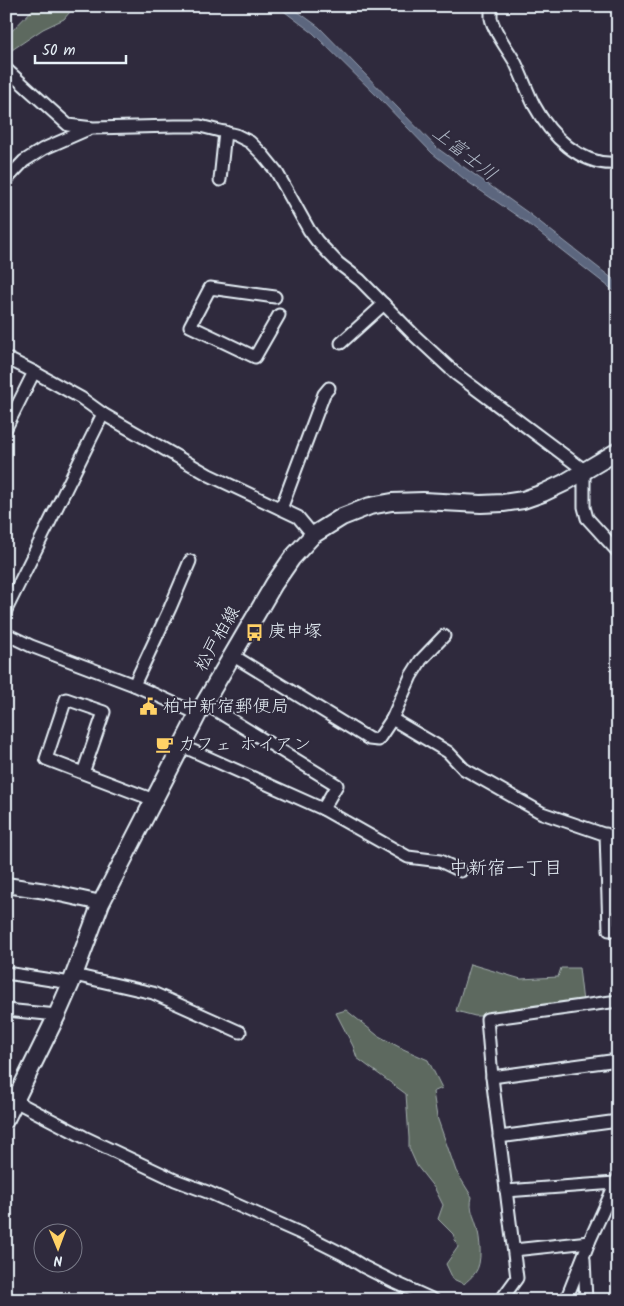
<svg xmlns="http://www.w3.org/2000/svg" width="624" height="1306" font-family="Kalam,'Klee One',sans-serif">
	<style>
		.green { fill: #5d695f; stroke: #a2adac }
		.water { fill: #5c667e; stroke: #949eaf }
		.lines { fill: none; stroke-linecap: round; stroke-linejoin: round }
		.minor-casing { stroke: #e8f1f8; stroke-width: 15 }
		.tertiary-casing { stroke: #e8f1f8; stroke-width: 18 }
		.secondary-casing { stroke: #e8f1f8; stroke-width: 20 }
		.minor { stroke: #2f2a3d; stroke-width: 11 }
		.tertiary { stroke: #2f2a3d; stroke-width: 14 }
		.secondary { stroke: #2f2a3d; stroke-width: 16 }
		.labels { text-anchor: middle; dominant-baseline: central; stroke-width: 4; stroke-linejoin: round; paint-order: stroke }
		.poi-label { font-size: 18px; fill: #e8f1f8; stroke: #2f2a3d; text-anchor: start }
		.street-label { font-size: 18px; fill: #e8f1f8; stroke: #2f2a3d }
		.water-label { font-size: 19px; font-style: italic; fill: #b0b9c7; stroke: #2f2a3d }
		.neighbourhood-label { font-size: 19px; fill: #e8f1f8; stroke: #2f2a3d }
	</style>
	<rect width="100%" height="100%" fill="#2f2a3d"/>
	<filter id="ink" filterUnits="userSpaceOnUse"><feTurbulence type="fractalNoise" baseFrequency=".02" numOctaves="2"/><feDisplacementMap in="SourceGraphic" scale="10" xChannelSelector="R" yChannelSelector="G"/><feConvolveMatrix kernelMatrix="1 2 1 2 8 2 1 2 1" color-interpolation-filters="sRGB"/></filter>
	<g filter="url(#ink)">
		<g class="green">
			<path d="M36,6h39l-11,13 -21,10 -37,25v-17z"/>
			<path d="M470,964l51,15 37,-2 3,-9h18l4,34 -97,14h-11l-19,-5z"/>
			<path d="M346,1010l31,25 24,13 27,12 14,28 -9,4 4,25 19,54 16,26c-3,13 2,18 5,30 3,12 6,36 -2,46 -3,4 -8,8 -11,11l-11,-5 -7,-15 12,-17 -5,-13 -15,-15 5,-14 -8,-16 -18,-23 -8,-18v-10l-3,-44 -49,-36 -4,-12 -17,-33z"/>
		</g>
		<path class="water" d="M277,6h13l29,21 118,121 90,64 91,71v11l-95,-74 -55,-38 -36,-29 -52,-54 -67,-66z"/>
		<g class="lines">
			<defs>
				<g id="minor">
					<path d="M491,6c0,4 0,8 0,12 2,12 17,32 24,44 7,14 12,29 19,43 16,30 47,62 84,58"/>
					<path d="M6,69l62,56 25,3 82,-2h25l36,9 14,7 13,13 13,16 33,59 8,11 21,22 22,17 55,56 41,38 128,96v37l3,11 31,34"/>
					<path d="M6,180l18,-19 19,-12 48,-21"/>
					<path d="M220,180l5,-48"/>
					<path d="M275,297l-65,-9 -20,38 65,31 24,-42"/>
					<path d="M341,343l43,-39"/>
					<path d="M6,358l28,14 47,26 22,16 106,61 89,42 15,18"/>
					<path d="M6,428l28,-56"/>
					<path d="M281,509l43,-115 5,-6"/>
					<path d="M190,561l-20,47 -36,77 64,29"/>
					<path d="M6,610l97,-196"/>
					<path d="M6,634l25,12 103,39"/>
					<path d="M232,655l137,84 9,1 14,-21 19,-43 10,-16 23,-24"/>
					<path d="M204,703l133,82 -14,24"/>
					<path d="M392,719l56,33 16,17 78,44 76,26"/>
					<path d="M182,746l141,63 85,48 32,4 21,10"/>
					<path d="M83,773l21,-61 -38,-13 -20,60 108,41"/>
					<path d="M606,834l3,96h9"/>
					<path d="M6,973l65,10"/>
					<path d="M74,975l79,18 87,39"/>
					<path d="M6,1010l51,5"/>
					<path d="M492,1077l126,-17"/>
					<path d="M15,1101l69,36 91,43 35,13 99,44 34,17 21,13 30,15 40,18"/>
					<path d="M499,1137l119,-16"/>
					<path d="M506,1191l109,-8"/>
					<path d="M514,1250l75,-8"/>
					<path d="M584,1259l2,41"/>
					<path d="M501,1300l16,-22 -25,-201 -5,-58 131,-18"/>
					<path d="M566,1300l23,-58 29,-64"/>
				</g>
				<path id="tertiary" d="M6,885l40,6 55,12"/>
				<path id="secondary" d="M6,1119l51,-104 14,-32 30,-80 97,-189 76,-130 18,-26 21,-23 29,-18 28,-11 22,-4 31,-1 58,3 22,-1 20,-3 20,-7 21,-10 54,-32"/>
			</defs>
			<use href="#minor" class="minor-casing"/>
			<use href="#tertiary" class="tertiary-casing"/>
			<use href="#secondary" class="secondary-casing"/>
			<use href="#minor" class="minor"/>
			<use href="#tertiary" class="tertiary"/>
			<use href="#secondary" class="secondary"/>
		</g>
	</g>
	<defs>
		<symbol id="bus-bare" viewBox="-9 -9 18 18"><path d="M-5-6H5V4H4V6H2V4H-2V6H-4V4H-5ZM-3.5-4V0h7V-4ZM-3.5 1.2v1.5H-2V1.2ZM2 1.2v1.5H3.5V1.2Z" fill="#ffd166" stroke="#2f2a3d" stroke-width="2.5" paint-order="stroke"/></symbol>
		<symbol id="civic-bare" viewBox="-9 -9 18 18"><path d="M-.6-6.5H3V-4.5H.6V-3L4-1V1h2V6H-6V1h2V-1L-.6-3ZM-1.2 2.5V6h2.4V2.5Z" fill="#ffd166" stroke="#2f2a3d" stroke-width="2.5" paint-order="stroke"/></symbol>
		<symbol id="cafe-bare" viewBox="-9 -9 18 18"><path d="M-5.5-4.5H6V0H3Q3 3.5 0 3.5H-2.5Q-5.5 3.5-5.5 0ZM3-3.2v2h1.7v-2ZM-6 4.5H4V6H-6Z" fill="#ffd166" stroke="#2f2a3d" stroke-width="2.5" paint-order="stroke"/></symbol>
	</defs>
	<g fill-rule="evenodd">
		<use href="#bus-bare" x="242" y="620" width="25" height="25"/>
		<use href="#civic-bare" x="136" y="694" width="25" height="25"/>
		<use href="#cafe-bare" x="152" y="732" width="25" height="25"/>
	</g>
	<g class="labels">
		<g class="poi-label">
			<text x="268" y="632">庚申塚</text>
			<text x="163" y="707">柏中新宿郵便局</text>
			<text x="178" y="745">カフェ ホイアン</text>
		</g>
		<g class="street-label">
			<text transform="translate(218 639) rotate(-60)">松戸柏線</text>
		</g>
		<g class="water-label">
			<text transform="translate(464 154) rotate(38)">上富士川</text>
		</g>
		<g class="neighbourhood-label">
			<text x="506" y="869">中新宿一丁目</text>
		</g>
	</g>
	<rect width="624" height="1306" fill="none" stroke="#2f2a3d" stroke-width="25"/>
	<rect x="12" y="12" width="599" height="1281" fill="none" stroke="#e8f1f8" stroke-width="2" filter="url(#ink)"/>
	<g transform="translate(58 1248) rotate(179)"><circle r="24" fill="#2f2a3d" stroke="#797a88"/>
	<path d="M0-4L9 19L0 12L-9 19Z" fill="#ffd166"/>
	<text y="-8" font-size="14" font-weight="bold" text-anchor="middle" fill="#e8f1f8">N</text>
	</g>
	<path d="M35 55v8h91v-8" fill="none" stroke="#e8f1f8" stroke-width="2.5"/>
	<text x="42" y="55" font-size="15" fill="#e8f1f8" stroke="#2f2a3d" stroke-width="4" paint-order="stroke">50 m</text>
</svg>
